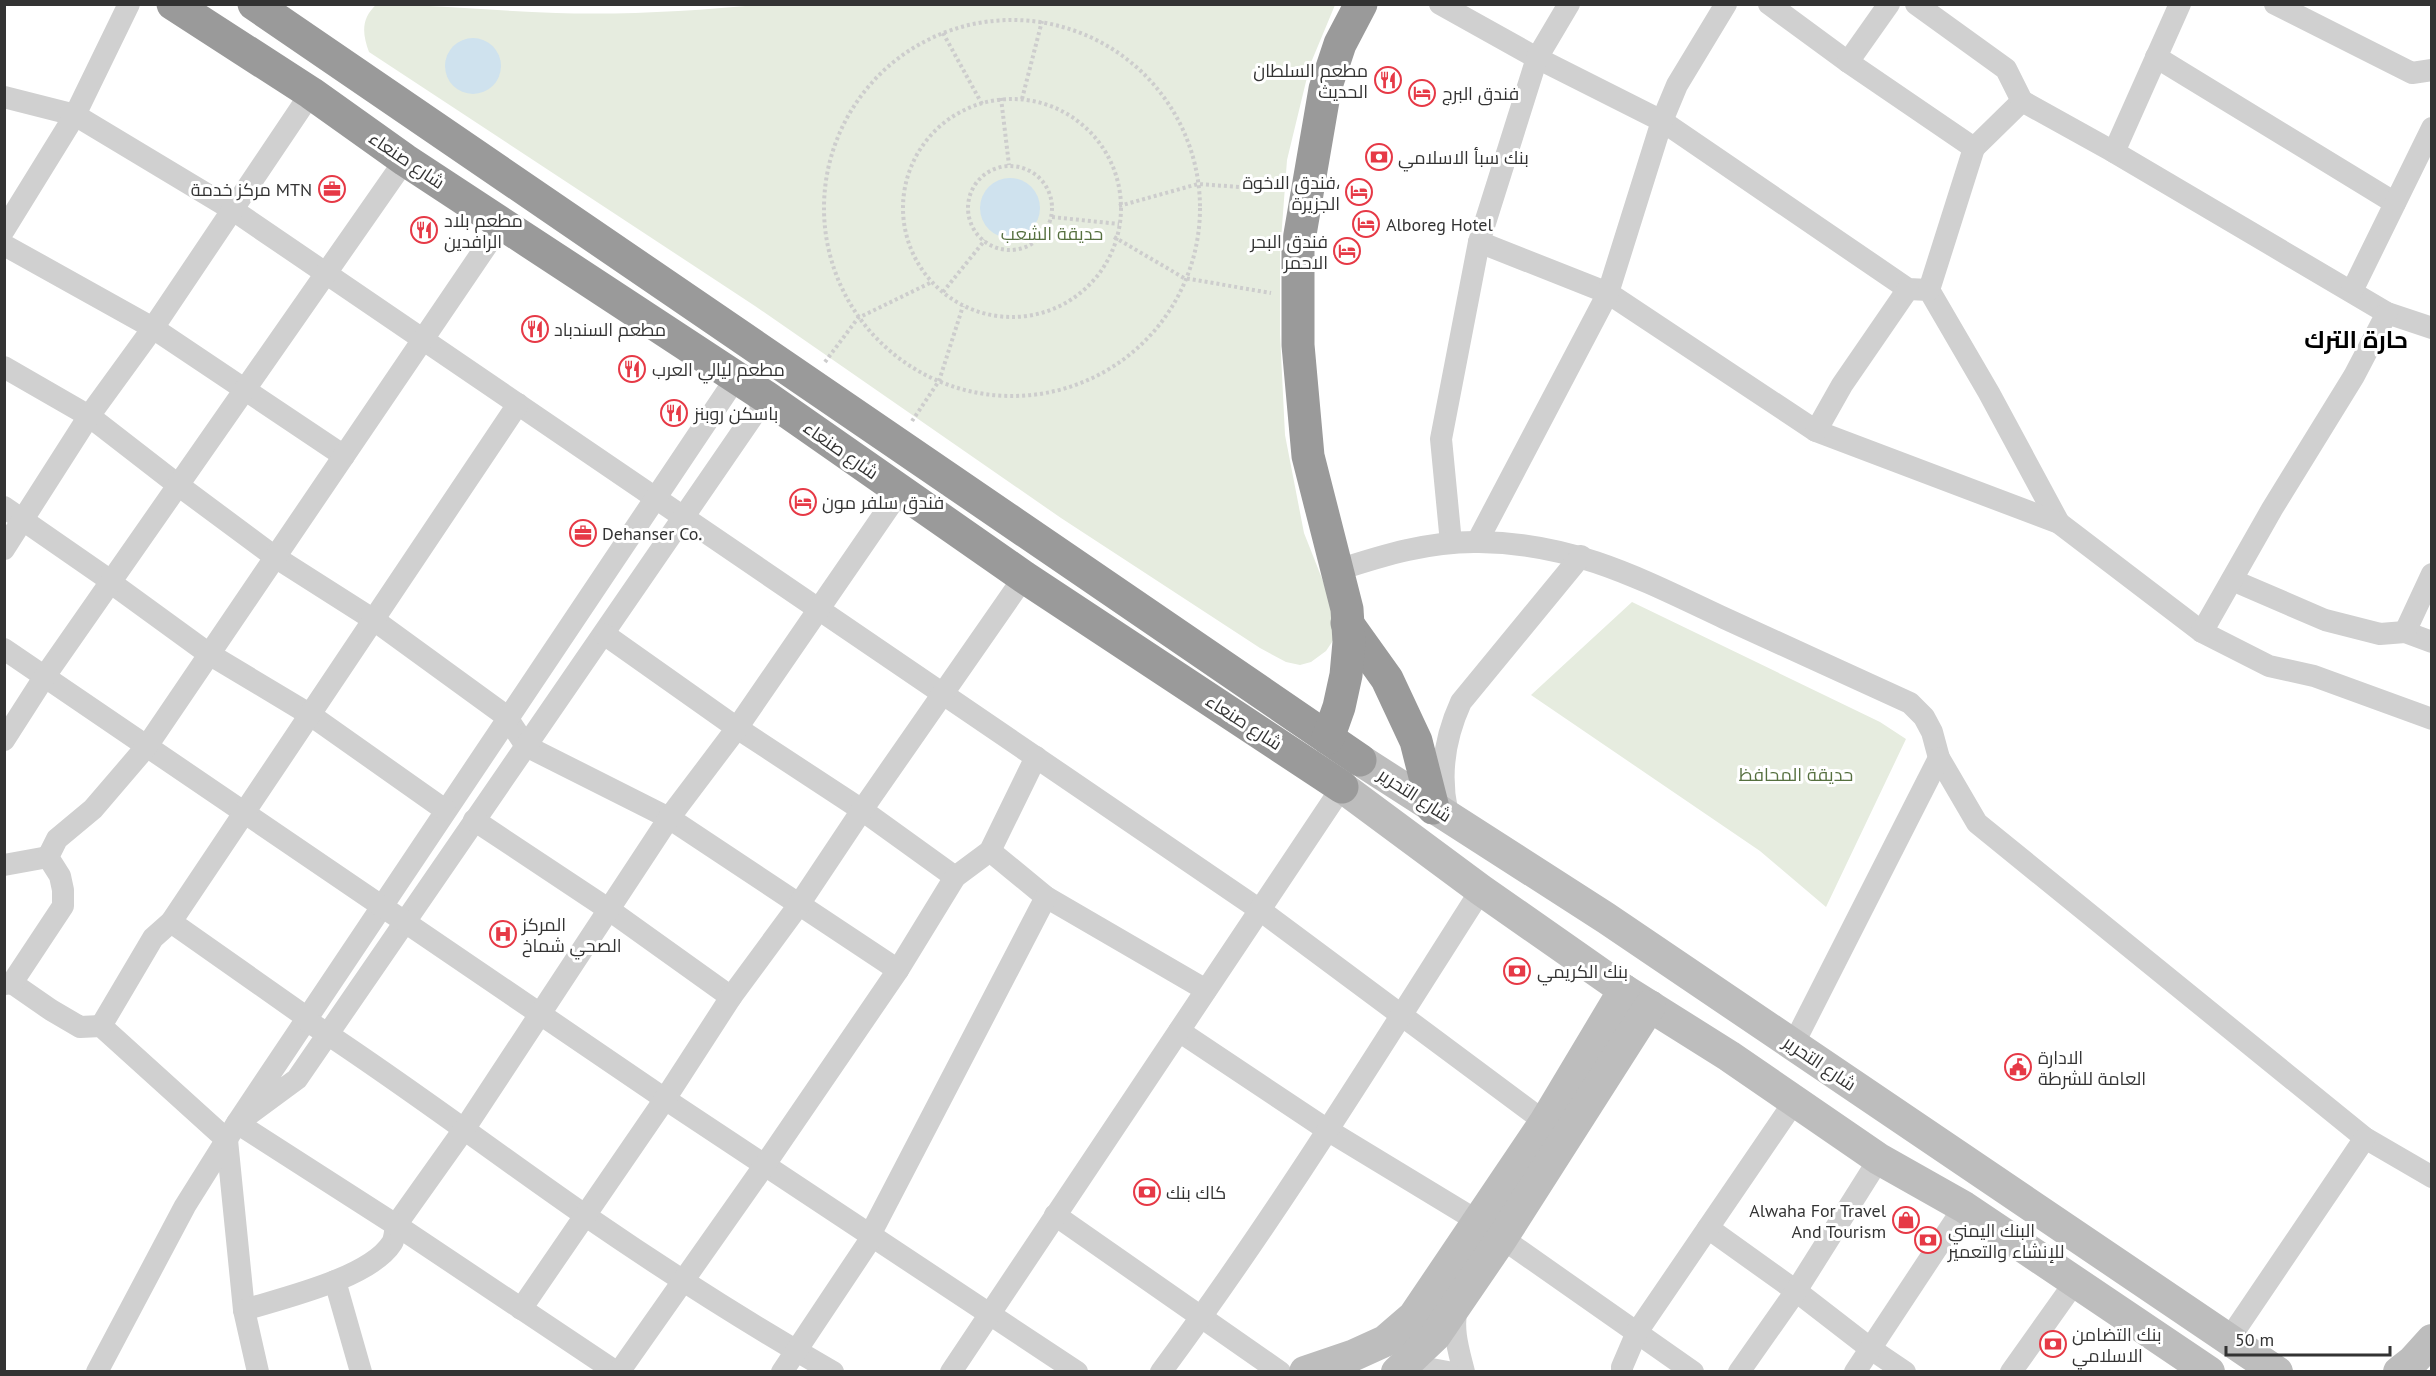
<svg xmlns="http://www.w3.org/2000/svg" width="2436" height="1376" font-family="'PT Sans',Cairo,sans-serif">
	<style>
		.green { fill: #e6ecdf }
		.water { fill: #cfe2ee }
		.lines { fill: none; stroke-linecap: round; stroke-linejoin: round }
		.path { stroke: #cdcdcd; stroke-width: 4; stroke-dasharray: 3 3; stroke-linecap: butt }
		.street { stroke: #d0d0d0; stroke-width: 22 }
		.secondary { stroke: #bdbdbd; stroke-width: 32 }
		.highway { stroke: #9a9a9a; stroke-width: 33 }
		.labels { text-anchor: middle; dominant-baseline: central; stroke-width: 6; stroke-linejoin: round; paint-order: stroke }
		.poi-label { font-size: 18px; fill: #333; stroke: #fff; text-anchor: start }
		.street-label { font-size: 18px; fill: #333; stroke: #fff }
		.park-label { font-size: 18px; fill: #56703f; stroke: #fff }
		.district-label { font-size: 24px; font-weight: bold; fill: #000; stroke: #fff }
	</style>
	<rect width="100%" height="100%" fill="#fff"/>
	<g class="green">
		<path d="M377,4c60,1 119,7 179,9 70,2 140,-2 210,-9l569,1 -25,60 -23,95 -7,93v81l5,101 19,98 30,76 2,27 -10,15 -15,11 -11,3 -14,-3 -26,-14 -199,-130 -306,-212 -386,-254c-7,-19 -8,-34 8,-48z"/>
		<path d="M1632,602l248,120 26,17 -80,168 -66,-56 -229,-156z"/>
	</g>
	<g class="water">
		<circle cx="473" cy="66" r="28"/>
		<circle cx="1010" cy="208" r="30"/>
	</g>
	<g class="lines">
		<g class="path">
			<circle cx="1012" cy="208" r="188"/>
			<path d="M943,33l39,71"/>
			<path d="M1001,98l8,67"/>
			<path d="M1022,99l20,-78"/>
			<circle cx="1012" cy="208" r="109"/>
			<circle cx="1010" cy="208" r="42"/>
			<path d="M1119,206l79,-22 84,6"/>
			<path d="M1052,217l67,7"/>
			<path d="M1114,237l70,41 87,15"/>
			<path d="M943,292l42,-52"/>
			<path d="M825,362l33,-44 74,-36"/>
			<path d="M912,421l27,-40 24,-75"/>
		</g>
		<g class="street">
			<path d="M1440,4l97,54 125,63 246,168 21,1 60,103 70,130"/>
			<path d="M1769,4l79,58 126,86 48,-47 92,51 273,161 45,15"/>
			<path d="M1916,4l90,65 16,32"/>
			<path d="M2275,4l137,69 20,-3"/>
			<path d="M2156,57l239,146"/>
			<path d="M1848,62l41,-58"/>
			<path d="M4,97l71,18 158,95 1027,700 285,212"/>
			<path d="M2114,152l66,-148"/>
			<path d="M4,230l71,-115 54,-111"/>
			<path d="M1479,242l129,51 208,138 243,92 143,109 67,34 45,10 118,43"/>
			<path d="M4,245l149,83 191,128"/>
			<path d="M1929,290l45,-142"/>
			<path d="M2352,291l80,-163"/>
			<path d="M4,367l85,49 89,69 97,72 99,63 132,96 20,30 143,72 229,152"/>
			<path d="M736,378l-499,745 60,-44 469,-682"/>
			<path d="M1816,431l26,-46 66,-96"/>
			<path d="M4,507l104,72 2,3 99,72 100,60 136,96"/>
			<path d="M1477,542l131,-249 54,-172 15,-36 49,-81"/>
			<path d="M1451,543l-10,-104 38,-197 58,-184 32,-54"/>
			<path d="M4,549l85,-133 64,-88 158,-235"/>
			<path d="M1338,570c46,-15 92,-29 141,-28 95,1 162,37 245,76 62,28 124,57 186,85l14,14 8,15 7,26 38,65 388,315 67,39"/>
			<path d="M2232,580l93,40 55,14 25,-2 27,10"/>
			<path d="M2202,632l70,-123 82,-133 33,-63"/>
			<path d="M2405,632l27,-58"/>
			<path d="M604,634l133,94 125,82 93,67"/>
			<path d="M4,649l661,450 412,273"/>
			<path d="M4,740l41,-64 360,-516"/>
			<path d="M1447,810c-8,-38 -2,-73 14,-108l120,-146"/>
			<path d="M474,820l134,89 123,88"/>
			<path d="M990,851l56,46 160,93"/>
			<path d="M4,865l44,-8"/>
			<path d="M171,922l135,95v3c96,62 186,131 280,196 80,55 163,108 247,156"/>
			<path d="M12,983l39,27 29,17 21,-1 126,114 17,170 14,62"/>
			<path d="M4,984l8,-1 51,-77v-16l-3,-14 -12,-19 9,-18 36,-30 54,-63 355,-523"/>
			<path d="M101,1026l52,-88 18,-16 347,-518"/>
			<path d="M1179,1031l150,100 150,91 214,150"/>
			<path d="M1793,1045l146,-287"/>
			<path d="M1055,1215l225,157"/>
			<path d="M1708,1228l88,63 75,58 34,23"/>
			<path d="M335,1281l26,91"/>
			<path d="M1457,1306c-5,24 1,42 7,66"/>
			<path d="M521,1309l144,-210 66,-102 67,-91 64,-96 162,-233"/>
			<path d="M244,1310c39,-12 126,-32 148,-67 3,-5 3,-13 4,-18l69,-97 204,-310 68,-90 163,-237"/>
			<path d="M2229,1339l136,-201"/>
			<path d="M1398,1371l17,-5 33,6"/>
			<path d="M97,1372l88,-166 52,-83 159,102 220,147"/>
			<path d="M619,1372l145,-206 134,-196 57,-93 35,-26 46,-94"/>
			<path d="M782,1372l90,-135 -2,-2 176,-338"/>
			<path d="M951,1372l391,-585"/>
			<path d="M1161,1372c115,-155 216,-319 320,-482"/>
			<path d="M1622,1372v-5l15,-35 157,-230"/>
			<path d="M1739,1372l57,-81 83,-132"/>
			<path d="M1855,1372l109,-165"/>
			<path d="M2011,1372l64,-90"/>
		</g>
		<g class="secondary">
			<path d="M1360,760l246,158 671,454"/>
			<path d="M1342,787l139,103 143,100 105,66 150,103 85,48 245,165"/>
			<path d="M1305,1372l47,-16 33,-15 29,-25 131,-194 79,-132"/>
			<path d="M1397,1372l38,-36 67,-98 148,-232"/>
			<path d="M2399,1372l14,-11 19,-21"/>
		</g>
		<g class="highway">
			<path d="M173,4l138,89 94,67 361,237 258,180 318,210"/>
			<path d="M254,4l1106,756"/>
			<path d="M1347,623l40,56 29,62 17,67"/>
			<path d="M1328,738l11,-31 7,-32 3,-33 -2,-33 -39,-153 -10,-111v-99l27,-157 15,-45 21,-40"/>
		</g>
	</g>
	<defs>
		<symbol id="restaurant-ring" viewBox="-11 -11 22 22"><circle r="9.5" fill="#fff" stroke="#e63946" stroke-width="1.5"/><path d="M-5-6h1v4h1v-4h1v4h1v-4h1v5L-1.5 .5V6h-2V.5L-5-1ZM5-6V6H3V1.5H1.5Q1.5-4 5-6Z" fill="#e63946"/></symbol>
		<symbol id="hotel-ring" viewBox="-11 -11 22 22"><circle r="9.5" fill="#fff" stroke="#e63946" stroke-width="1.5"/><path d="M-6-4.5h1.5V1H6V5H4.5V3h-9V5H-6ZM-4 0a1.8 1.8 0 1 1 3.6 0ZM.5 0V-2.5h3Q6-2.5 6 0Z" fill="#e63946"/></symbol>
		<symbol id="bank-ring" viewBox="-11 -11 22 22"><circle r="9.5" fill="#fff" stroke="#e63946" stroke-width="1.5"/><path d="M-6-4H6V4H-6ZM0-2.3a2.3 2.3 0 1 0 0 4.6a2.3 2.3 0 1 0 0-4.6Z" fill="#e63946"/></symbol>
		<symbol id="office-ring" viewBox="-11 -11 22 22"><circle r="9.5" fill="#fff" stroke="#e63946" stroke-width="1.5"/><path d="M-6-3h4V-5.5h4V-3h4V5H-6ZM-1-4.5V-3h2v-1.5ZM-6 0V1H6V0Z" fill="#e63946"/></symbol>
		<symbol id="hospital-ring" viewBox="-11 -11 22 22"><circle r="9.5" fill="#fff" stroke="#e63946" stroke-width="1.5"/><path d="M-5-5h3v3.5h4V-5h3V5h-3V1.5h-4V5h-3Z" fill="#e63946"/></symbol>
		<symbol id="civic-ring" viewBox="-11 -11 22 22"><circle r="9.5" fill="#fff" stroke="#e63946" stroke-width="1.5"/><path d="M-.6-6.5H3V-4.5H.6V-3L4-1V1h2V6H-6V1h2V-1L-.6-3ZM-1.2 2.5V6h2.4V2.5Z" fill="#e63946"/></symbol>
		<symbol id="shop-ring" viewBox="-11 -11 22 22"><circle r="9.5" fill="#fff" stroke="#e63946" stroke-width="1.5"/><path d="M-5-2.5h2.3a2.7 3.5 0 0 1 5.4 0H5L5.5 6h-11ZM-1.5-2.5h3a1.5 2.3 0 0 0-3 0Z" fill="#e63946"/></symbol>
	</defs>
	<g fill-rule="evenodd">
		<use href="#restaurant-ring" x="1373" y="65" width="30" height="30"/>
		<use href="#hotel-ring" x="1407" y="78" width="30" height="30"/>
		<use href="#bank-ring" x="1364" y="142" width="30" height="30"/>
		<use href="#office-ring" x="317" y="174" width="30" height="30"/>
		<use href="#hotel-ring" x="1344" y="177" width="30" height="30"/>
		<use href="#hotel-ring" x="1351" y="209" width="30" height="30"/>
		<use href="#restaurant-ring" x="409" y="215" width="30" height="30"/>
		<use href="#hotel-ring" x="1332" y="236" width="30" height="30"/>
		<use href="#restaurant-ring" x="520" y="314" width="30" height="30"/>
		<use href="#restaurant-ring" x="617" y="354" width="30" height="30"/>
		<use href="#restaurant-ring" x="659" y="398" width="30" height="30"/>
		<use href="#hotel-ring" x="788" y="487" width="30" height="30"/>
		<use href="#office-ring" x="568" y="518" width="30" height="30"/>
		<use href="#hospital-ring" x="488" y="919" width="30" height="30"/>
		<use href="#bank-ring" x="1502" y="956" width="30" height="30"/>
		<use href="#civic-ring" x="2003" y="1052" width="30" height="30"/>
		<use href="#bank-ring" x="1132" y="1177" width="30" height="30"/>
		<use href="#shop-ring" x="1891" y="1205" width="30" height="30"/>
		<use href="#bank-ring" x="1913" y="1225" width="30" height="30"/>
		<use href="#bank-ring" x="2038" y="1329" width="30" height="30"/>
	</g>
	<g class="labels">
		<g class="poi-label">
			<text x="1368" y="70" text-anchor="end">مطعم السلطان<tspan x="1368" dy="21">الحديث</tspan></text>
			<text x="1442" y="93">فندق البرج</text>
			<text x="1398" y="157">بنك سبأ الاسلامي</text>
			<text x="1340" y="182" text-anchor="end">فندق الاخوة،<tspan x="1340" dy="21">الجزيرة</tspan></text>
			<text x="312" y="189" text-anchor="end">مركز خدمة MTN</text>
			<text x="444" y="220">مطعم بلاد<tspan x="444" dy="21">الرافدين</tspan></text>
			<text x="1386" y="224">Alboreg Hotel</text>
			<text x="1328" y="241" text-anchor="end">فندق البحر<tspan x="1328" dy="21">الاحمر</tspan></text>
			<text x="554" y="329">مطعم السندباد</text>
			<text x="652" y="369">مطعم ليالي العرب</text>
			<text x="694" y="413">باسكن روبنز</text>
			<text x="822" y="502">فندق سلفر مون</text>
			<text x="602" y="533">Dehanser Co.</text>
			<text x="522" y="924">المركز<tspan x="522" dy="21">الصحي شماخ</tspan></text>
			<text x="1537" y="971">بنك الكريمي</text>
			<text x="2038" y="1057">الادارة<tspan x="2038" dy="21">العامة للشرطة</tspan></text>
			<text x="1166" y="1192">كاك بنك</text>
			<text x="1886" y="1210" text-anchor="end">Alwaha For Travel<tspan x="1886" dy="21">And Tourism</tspan></text>
			<text x="1948" y="1230">البنك اليمني<tspan x="1948" dy="21">للإنشاء والتعمير</tspan></text>
			<text x="2072" y="1334">بنك التضامن<tspan x="2072" dy="21">الاسلامي</tspan></text>
		</g>
		<g class="street-label">
			<text transform="translate(407 160) rotate(34)">شارع صنعاء</text>
			<text transform="translate(841 450) rotate(35)">شارع صنعاء</text>
			<text transform="translate(1244 722) rotate(33)">شارع صنعاء</text>
			<text transform="translate(1415 795) rotate(33)">شارع التحرير</text>
			<text transform="translate(1820 1063) rotate(34)">شارع التحرير</text>
		</g>
		<g class="park-label">
			<text x="1052" y="233">حديقة الشعب</text>
			<text x="1796" y="774">حديقة المحافظ</text>
		</g>
		<g class="district-label">
			<text x="2356" y="339">حارة الترك</text>
		</g>
	</g>
	<rect width="2436" height="1376" fill="none" stroke="#333333" stroke-width="12"/>
	<path d="M2226 1346v9h164v-9" fill="none" stroke="#333333" stroke-width="3"/>
	<text x="2235" y="1346" font-size="18" fill="#333333" stroke="#ffffff" stroke-width="4.5" paint-order="stroke">50 m</text>
</svg>
